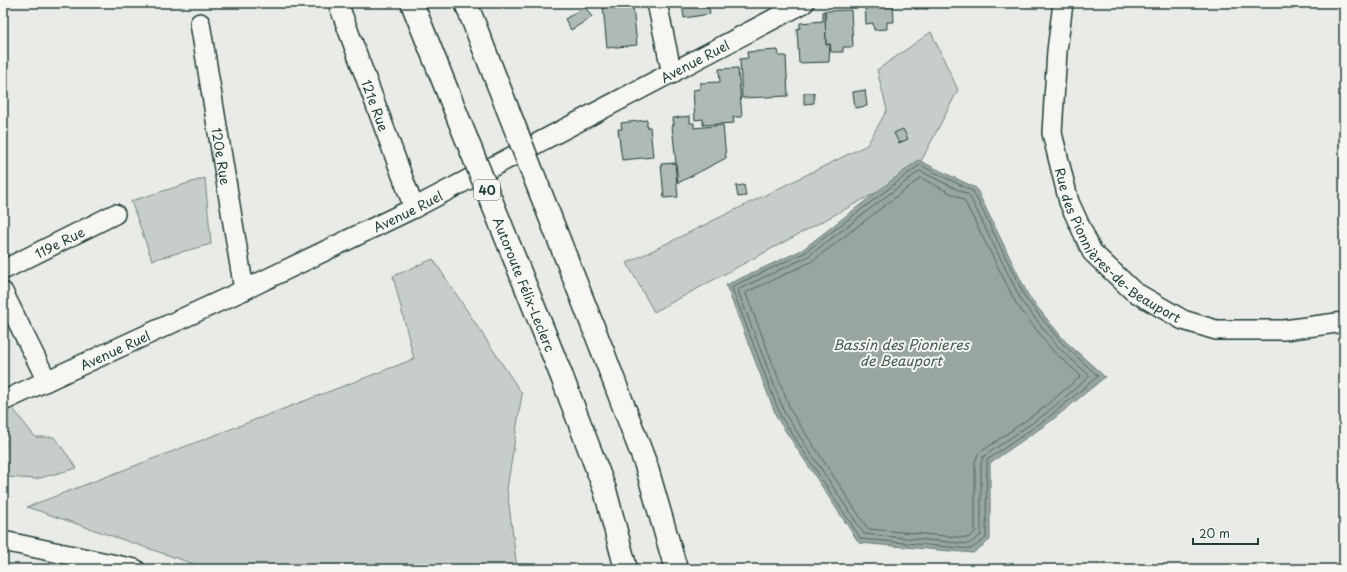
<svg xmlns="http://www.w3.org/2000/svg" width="1347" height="572" font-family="'Playpen Sans',sans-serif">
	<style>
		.green { fill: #c7cec9; stroke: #73867e }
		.water { fill: #99a6a0; stroke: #687c75 }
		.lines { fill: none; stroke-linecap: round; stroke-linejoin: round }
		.shore { stroke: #50675f; stroke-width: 1 }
		.building { fill: #b0bab5; stroke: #1f3d34 }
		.street-casing { stroke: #1f3d34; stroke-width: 22 }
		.highway-casing { stroke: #1f3d34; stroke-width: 25 }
		.street { stroke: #f6f6f2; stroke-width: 19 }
		.highway { stroke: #f6f6f2; stroke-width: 22 }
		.highway-bridge-casing { stroke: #1f3d34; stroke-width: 25; stroke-linecap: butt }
		.highway-bridge { stroke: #f6f6f2; stroke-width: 22 }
		.labels { text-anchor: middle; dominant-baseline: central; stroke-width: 4; stroke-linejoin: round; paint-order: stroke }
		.shield { fill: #f6f6f2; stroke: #60746d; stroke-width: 1 }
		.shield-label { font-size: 12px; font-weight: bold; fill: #1f3d34 }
		.street-label { font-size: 13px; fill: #1f3d34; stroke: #f6f6f2 }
		.water-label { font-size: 14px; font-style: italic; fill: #445c54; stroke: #f6f6f2 }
	</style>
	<rect width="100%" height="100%" fill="#e9ebe7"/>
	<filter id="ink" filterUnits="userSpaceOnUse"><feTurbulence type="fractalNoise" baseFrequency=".025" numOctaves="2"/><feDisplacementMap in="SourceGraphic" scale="8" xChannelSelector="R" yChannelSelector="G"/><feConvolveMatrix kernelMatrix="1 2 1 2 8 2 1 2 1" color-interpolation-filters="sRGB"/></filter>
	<g filter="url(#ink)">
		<g class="green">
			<path d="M931,32l27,58 -42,81 -262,141 -27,-49 240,-118 20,-35 -10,-40z"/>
			<path d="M205,178l6,66 -59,16 -21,-59z"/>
			<path d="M433,259l89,135 -15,95 10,80h-319l-1,-4 -170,-58 387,-148 -21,-83z"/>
			<path d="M11,406l24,31h19l23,31 -41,11 -30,-2c-5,-9 -5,-24 0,-33l-3,-5v-25z"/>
		</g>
		<path class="water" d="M918,160l58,28 53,109 36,44 40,36 -54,44 -61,42v77l-17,13 -114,-10 -82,-125 -51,-133 76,-35z"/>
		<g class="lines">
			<g class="shore">
				<path d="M920,165l53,26 53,108 36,44 36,33 -50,42 -61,42 -1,78 -15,11 -110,-10 -80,-122 -49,-129 1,-2 71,-33z"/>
				<path d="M920,171l49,24 53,107 36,45 32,29 -45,38 -62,43 -2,6v72l-12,9 -105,-10 -79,-120 -47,-123 1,-2 68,-32z"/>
				<path d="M921,178l43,22 53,105 36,46 28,25 -39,33 -64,45 -3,8v70l-7,6 -100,-9 -77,-118 -45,-117 1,-2 64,-30z"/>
			</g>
		</g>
		<g class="building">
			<path d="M610,3h16l1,5 6,-1 4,38 -30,3 -4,-42h7z"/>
			<path d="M682,3h26l2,11 -26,4z"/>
			<path d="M865,3h28l1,19h-7v7l-13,1 -1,-7 -7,1z"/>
			<path d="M905,3h28h-5v6h-14v-6z"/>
			<path d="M585,7l7,10 -21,13 -6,-11z"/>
			<path d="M851,10l2,37h-10v5h-12l-1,-8 -4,1 -1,-34z"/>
			<path d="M823,11h2l1,34 4,-1 -1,18 -30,1 -2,-34 3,-1v-5l23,-2z"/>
			<path d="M778,50l1,6h7l2,40 -46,2 -2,-39 8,-1 -1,-6z"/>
			<path d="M738,68l4,49h-9l1,6 -31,2v-6l-8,1 -2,-30 7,-1v-6l20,-1 -1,-13z"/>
			<path d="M865,90l2,16 -12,2 -2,-16z"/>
			<path d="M804,93h10v10l-10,1z"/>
			<path d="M690,116v7h4v5l29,-3 3,33 -48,25 -6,-58h2l-1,-7z"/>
			<path d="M647,120v7h3l3,30 -31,3 -4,-31h4l-1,-6z"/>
			<path d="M903,129l5,10 -9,4 -5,-10z"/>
			<path d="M675,163l3,34 -14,1 -3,-34z"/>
			<path d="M744,185l2,11 -8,1 -2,-11z"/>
		</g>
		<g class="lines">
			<defs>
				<g id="street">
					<path id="s1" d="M338,3l76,205"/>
					<path d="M657,3l15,71"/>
					<path id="s2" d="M1063,3l-6,48 -5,82 17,69 23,50 41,39 50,29 33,10h68l60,-8"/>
					<path id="s3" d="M200,23l44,267"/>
					<path id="s4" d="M3,270l112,-56"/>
					<path d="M3,292l44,89"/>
					<path id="s5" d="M3,401l241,-111 170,-82 390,-205"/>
					<path d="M3,541l132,28"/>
				</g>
				<g id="highway">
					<path d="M603,352l43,113 30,104"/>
					<path d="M562,377l43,113 21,79"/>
				</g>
			</defs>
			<use href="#street" class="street-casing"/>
			<use href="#highway" class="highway-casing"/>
			<use href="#street" class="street"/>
			<use href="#highway" class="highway"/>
			<defs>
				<g id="highway-bridge">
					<path id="s6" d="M412,3l150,374"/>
					<path d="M466,3l137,349"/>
				</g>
			</defs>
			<use href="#highway-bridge" class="highway-bridge-casing"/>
			<use href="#highway-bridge" class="highway-bridge"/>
		</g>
	</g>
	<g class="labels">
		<rect class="shield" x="474" y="180" width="26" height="20" rx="3"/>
		<g class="shield-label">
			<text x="487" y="190">40</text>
		</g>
		<g class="street-label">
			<text stroke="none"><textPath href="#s5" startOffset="771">Avenue Ruel</textPath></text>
			<text stroke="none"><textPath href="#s1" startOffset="109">121e Rue</textPath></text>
			<text stroke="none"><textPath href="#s3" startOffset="135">120e Rue</textPath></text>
			<text stroke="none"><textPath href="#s5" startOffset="447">Avenue Ruel</textPath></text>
			<text stroke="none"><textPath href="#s2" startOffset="267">Rue des Pionnières-de-Beauport</textPath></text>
			<text stroke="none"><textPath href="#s4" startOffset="63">119e Rue</textPath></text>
			<text stroke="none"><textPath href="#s6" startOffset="303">Autoroute Félix-Leclerc</textPath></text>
			<text stroke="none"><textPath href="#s5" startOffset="123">Avenue Ruel</textPath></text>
		</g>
		<g class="water-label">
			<text x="901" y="344">Bassin des Pionieres<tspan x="901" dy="16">de Beauport</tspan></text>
		</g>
	</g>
	<rect width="1347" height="572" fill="none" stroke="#f6f6f2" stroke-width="16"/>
	<rect x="8" y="8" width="1331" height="556" fill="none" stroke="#1f3d34" stroke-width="1.5" filter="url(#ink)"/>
	<path d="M1193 538v6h65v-6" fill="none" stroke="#1f3d34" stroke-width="2"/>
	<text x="1199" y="538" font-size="12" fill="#1f3d34" stroke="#f6f6f2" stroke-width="3" paint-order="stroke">20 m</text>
</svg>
